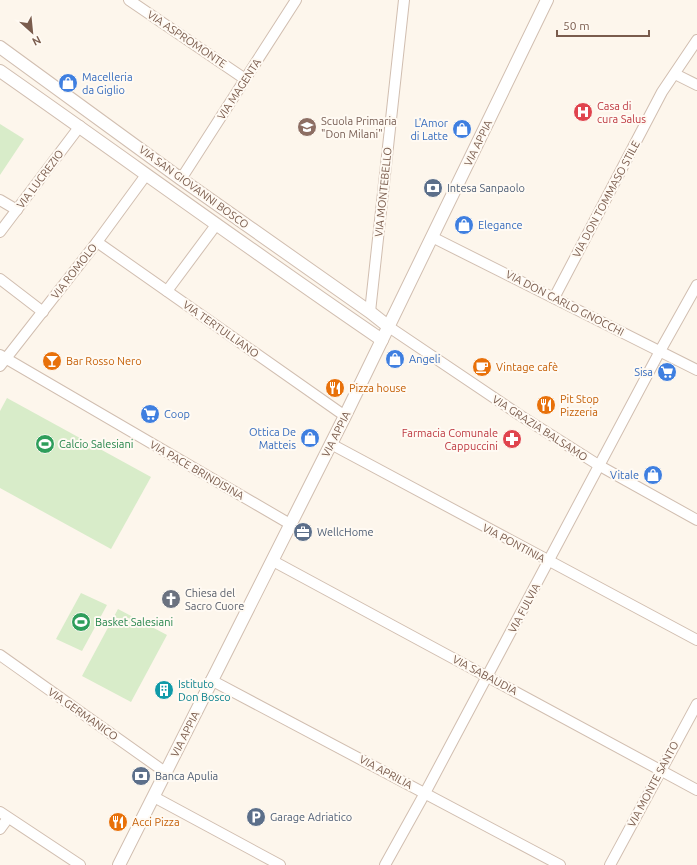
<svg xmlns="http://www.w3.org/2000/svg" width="697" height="865" font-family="Ubuntu,sans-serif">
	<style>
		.green { fill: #d8ecc9 }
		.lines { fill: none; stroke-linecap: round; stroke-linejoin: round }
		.minor-casing { stroke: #d1beb0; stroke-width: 12 }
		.tertiary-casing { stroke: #d1beb0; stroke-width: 14 }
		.minor { stroke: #fff; stroke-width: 10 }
		.tertiary { stroke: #fff; stroke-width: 12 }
		.labels { text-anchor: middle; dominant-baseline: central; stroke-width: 4; stroke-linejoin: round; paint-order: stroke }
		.street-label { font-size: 11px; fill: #7a5c4d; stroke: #fffaf3 }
		.shop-label { font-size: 11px; fill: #366cbe; stroke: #fffaf3; text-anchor: start }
		.health-label { font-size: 11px; fill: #be3a42; stroke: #fffaf3; text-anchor: start }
		.education-label { font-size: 11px; fill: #785e54; stroke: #fffaf3; text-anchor: start }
		.service-label { font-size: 11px; fill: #4e5e75; stroke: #fffaf3; text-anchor: start }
		.food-label { font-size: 11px; fill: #c56008; stroke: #fffaf3; text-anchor: start }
		.leisure-label { font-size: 11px; fill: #27864d; stroke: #fffaf3; text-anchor: start }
		.worship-label { font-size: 11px; fill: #5b616d; stroke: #fffaf3; text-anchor: start }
		.culture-label { font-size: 11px; fill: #0d838f; stroke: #fffaf3; text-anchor: start }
	</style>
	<rect width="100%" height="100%" fill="#fdf6ec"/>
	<g class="green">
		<path d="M0,124l24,15 -24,36z"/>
		<path d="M7,398l144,79 -40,72 -111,-61v-77z"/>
		<path d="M81,593l26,12 -25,46 -26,-12z"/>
		<path d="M118,609l49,26 -36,67 -49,-26z"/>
	</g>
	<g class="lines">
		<defs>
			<g id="minor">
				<path d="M129,0l116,79"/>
				<path d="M675,74l22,11"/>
				<path d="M181,179l115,-179"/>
				<path d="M0,200l17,10"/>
				<path d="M0,232l80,-106"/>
				<path d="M432,237l265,133"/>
				<path d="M97,242l248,174"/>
				<path d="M0,279l43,33"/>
				<path d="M167,291l49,-66"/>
				<path d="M554,298l108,-206 35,-52"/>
				<path d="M370,312l34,-312"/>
				<path d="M389,327l132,89 79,50 97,54"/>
				<path d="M0,355l290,169"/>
				<path d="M0,366l97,-124 49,-67"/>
				<path d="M331,444l366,196"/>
				<path d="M273,561l424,229"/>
				<path d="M0,655l165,117"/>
				<path d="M211,680l349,185"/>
				<path d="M154,797l126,68"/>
				<path d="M0,812l80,53"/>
				<path d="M0,829l8,-11"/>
				<path d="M385,865l40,-72 235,-442 37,-66"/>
				<path d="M610,865l87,-161"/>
			</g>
			<g id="tertiary">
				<path d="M0,47l181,132 189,133 19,15"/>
				<path d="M0,71c127,89 253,181 382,269"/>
				<path d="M119,865l226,-449 202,-416"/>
			</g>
		</defs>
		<use href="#minor" class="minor-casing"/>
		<use href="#tertiary" class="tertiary-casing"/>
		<use href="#minor" class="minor"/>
		<use href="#tertiary" class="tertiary"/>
	</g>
	<defs>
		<symbol id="shop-disc" viewBox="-11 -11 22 22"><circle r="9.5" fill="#3f7fe0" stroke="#fffaf3"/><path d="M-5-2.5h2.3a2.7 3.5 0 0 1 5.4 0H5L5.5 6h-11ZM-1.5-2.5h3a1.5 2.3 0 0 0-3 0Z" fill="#fff"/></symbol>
		<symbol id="hospital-disc" viewBox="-11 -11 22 22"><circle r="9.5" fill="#e0444e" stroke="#fffaf3"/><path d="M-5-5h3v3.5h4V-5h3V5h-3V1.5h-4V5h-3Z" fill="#fff"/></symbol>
		<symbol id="school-disc" viewBox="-11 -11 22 22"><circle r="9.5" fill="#8d6e63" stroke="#fffaf3"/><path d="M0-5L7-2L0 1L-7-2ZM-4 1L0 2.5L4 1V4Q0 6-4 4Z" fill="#fff"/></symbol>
		<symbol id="bank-disc" viewBox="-11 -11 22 22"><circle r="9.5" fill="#5c6f8a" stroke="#fffaf3"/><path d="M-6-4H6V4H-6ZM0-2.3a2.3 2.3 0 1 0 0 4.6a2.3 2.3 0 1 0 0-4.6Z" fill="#fff"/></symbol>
		<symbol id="bar-disc" viewBox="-11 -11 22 22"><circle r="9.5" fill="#e8710a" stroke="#fffaf3"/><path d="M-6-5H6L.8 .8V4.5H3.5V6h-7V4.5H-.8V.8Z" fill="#fff"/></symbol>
		<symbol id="cafe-disc" viewBox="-11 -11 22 22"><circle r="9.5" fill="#e8710a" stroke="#fffaf3"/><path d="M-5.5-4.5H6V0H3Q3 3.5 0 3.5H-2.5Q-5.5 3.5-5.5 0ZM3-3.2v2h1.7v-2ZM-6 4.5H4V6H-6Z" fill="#fff"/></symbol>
		<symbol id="supermarket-disc" viewBox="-11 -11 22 22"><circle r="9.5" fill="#3f7fe0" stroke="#fffaf3"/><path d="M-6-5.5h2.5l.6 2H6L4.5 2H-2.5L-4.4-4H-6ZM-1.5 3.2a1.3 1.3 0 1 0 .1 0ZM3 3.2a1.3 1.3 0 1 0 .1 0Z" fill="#fff"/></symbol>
		<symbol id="restaurant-disc" viewBox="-11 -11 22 22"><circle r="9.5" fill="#e8710a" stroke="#fffaf3"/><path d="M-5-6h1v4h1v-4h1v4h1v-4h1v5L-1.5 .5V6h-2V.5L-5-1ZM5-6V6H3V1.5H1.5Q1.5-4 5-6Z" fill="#fff"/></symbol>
		<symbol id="pharmacy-disc" viewBox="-11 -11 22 22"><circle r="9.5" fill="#e0444e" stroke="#fffaf3"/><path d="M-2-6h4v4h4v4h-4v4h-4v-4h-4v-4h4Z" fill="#fff"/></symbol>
		<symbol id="stadium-disc" viewBox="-11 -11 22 22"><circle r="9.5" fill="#2e9e5b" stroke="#fffaf3"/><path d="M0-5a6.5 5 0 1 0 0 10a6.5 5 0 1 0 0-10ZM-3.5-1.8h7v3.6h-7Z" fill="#fff"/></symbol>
		<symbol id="office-disc" viewBox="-11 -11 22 22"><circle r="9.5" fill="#5c6f8a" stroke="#fffaf3"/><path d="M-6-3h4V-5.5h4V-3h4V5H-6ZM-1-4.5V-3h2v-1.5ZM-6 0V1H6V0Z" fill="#fff"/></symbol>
		<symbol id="church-disc" viewBox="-11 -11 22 22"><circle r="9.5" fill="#6b7280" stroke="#fffaf3"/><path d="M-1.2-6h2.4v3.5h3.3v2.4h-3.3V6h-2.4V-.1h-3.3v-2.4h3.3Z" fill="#fff"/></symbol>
		<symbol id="building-disc" viewBox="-11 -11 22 22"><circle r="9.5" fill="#0f9aa8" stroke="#fffaf3"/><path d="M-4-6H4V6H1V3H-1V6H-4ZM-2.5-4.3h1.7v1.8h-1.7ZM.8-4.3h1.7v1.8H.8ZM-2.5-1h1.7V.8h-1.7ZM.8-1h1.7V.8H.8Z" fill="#fff"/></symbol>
		<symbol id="parking-disc" viewBox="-11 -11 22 22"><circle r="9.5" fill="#5c6f8a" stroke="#fffaf3"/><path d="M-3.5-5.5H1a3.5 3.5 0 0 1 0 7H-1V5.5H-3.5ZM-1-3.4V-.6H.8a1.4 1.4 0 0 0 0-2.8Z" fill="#fff"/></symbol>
	</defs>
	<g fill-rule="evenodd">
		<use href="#shop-disc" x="57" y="72" width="22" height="22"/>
		<use href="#hospital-disc" x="572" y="101" width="22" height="22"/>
		<use href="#school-disc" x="296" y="116" width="22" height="22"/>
		<use href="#shop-disc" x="451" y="118" width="22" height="22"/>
		<use href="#bank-disc" x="422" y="177" width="22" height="22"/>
		<use href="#shop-disc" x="453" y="214" width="22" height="22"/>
		<use href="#shop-disc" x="384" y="348" width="22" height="22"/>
		<use href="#bar-disc" x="41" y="350" width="22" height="22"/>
		<use href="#cafe-disc" x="471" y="356" width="22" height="22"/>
		<use href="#supermarket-disc" x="656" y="361" width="22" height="22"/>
		<use href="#restaurant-disc" x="324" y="377" width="22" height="22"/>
		<use href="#restaurant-disc" x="535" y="394" width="22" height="22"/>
		<use href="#supermarket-disc" x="139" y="403" width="22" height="22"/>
		<use href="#shop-disc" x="299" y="427" width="22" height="22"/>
		<use href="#pharmacy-disc" x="501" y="428" width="22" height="22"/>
		<use href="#stadium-disc" x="34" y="433" width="22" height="22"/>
		<use href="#shop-disc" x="642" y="464" width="22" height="22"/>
		<use href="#office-disc" x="292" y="521" width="22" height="22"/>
		<use href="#church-disc" x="160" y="588" width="22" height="22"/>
		<use href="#stadium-disc" x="70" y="611" width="22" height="22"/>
		<use href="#building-disc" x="153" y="679" width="22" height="22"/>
		<use href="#bank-disc" x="130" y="765" width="22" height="22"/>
		<use href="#parking-disc" x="245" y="806" width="22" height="22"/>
		<use href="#restaurant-disc" x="107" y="811" width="22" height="22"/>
	</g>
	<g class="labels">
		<g class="street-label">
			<text transform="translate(187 39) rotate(34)">VIA ASPROMONTE</text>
			<text transform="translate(239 89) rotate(-57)">VIA MAGENTA</text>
			<text transform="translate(478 143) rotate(-64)">VIA APPIA</text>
			<text transform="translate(40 179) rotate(-53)">VIA LUCREZIO</text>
			<text transform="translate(194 187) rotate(36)">VIA SAN GIOVANNI BOSCO</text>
			<text transform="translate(383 192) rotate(-84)">VIA MONTEBELLO</text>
			<text transform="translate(606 199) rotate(-62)">VIA DON TOMMASO STILE</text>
			<text transform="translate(74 271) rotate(-52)">VIA ROMOLO</text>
			<text transform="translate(565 303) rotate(27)">VIA DON CARLO GNOCCHI</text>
			<text transform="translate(221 329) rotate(35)">VIA TERTULLIANO</text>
			<text transform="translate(540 428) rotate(33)">VIA GRAZIA BALSAMO</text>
			<text transform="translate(336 434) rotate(-63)">VIA APPIA</text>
			<text transform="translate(197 470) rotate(30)">VIA PACE BRINDISINA</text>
			<text transform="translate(514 543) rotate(28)">VIA PONTINIA</text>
			<text transform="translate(524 608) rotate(-62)">VIA FULVIA</text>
			<text transform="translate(485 675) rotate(28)">VIA SABAUDIA</text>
			<text transform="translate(83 714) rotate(35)">VIA GERMANICO</text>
			<text transform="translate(185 734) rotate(-63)">VIA APPIA</text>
			<text transform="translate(386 772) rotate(28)">VIA APRILIA</text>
			<text transform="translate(653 784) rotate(-62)">VIA MONTE SANTO</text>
		</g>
		<g class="shop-label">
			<text x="82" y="77">Macelleria<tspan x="82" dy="13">da Giglio</tspan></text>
			<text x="448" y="123" text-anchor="end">L'Amor<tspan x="448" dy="13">di Latte</tspan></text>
			<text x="478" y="225">Elegance</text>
			<text x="409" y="359">Angeli</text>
			<text x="653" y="372" text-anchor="end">Sisa</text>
			<text x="164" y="414">Coop</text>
			<text x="296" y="432" text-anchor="end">Ottica De<tspan x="296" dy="13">Matteis</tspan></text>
			<text x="639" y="475" text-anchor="end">Vitale</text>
		</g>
		<g class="health-label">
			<text x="597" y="106">Casa di<tspan x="597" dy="13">cura Salus</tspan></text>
			<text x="498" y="433" text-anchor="end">Farmacia Comunale<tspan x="498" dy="13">Cappuccini</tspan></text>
		</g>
		<g class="education-label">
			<text x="321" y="121">Scuola Primaria<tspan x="321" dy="13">"Don Milani"</tspan></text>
		</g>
		<g class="service-label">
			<text x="447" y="188">Intesa Sanpaolo</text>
			<text x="317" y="532">WellcHome</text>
			<text x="155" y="776">Banca Apulia</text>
			<text x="270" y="817">Garage Adriatico</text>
		</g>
		<g class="food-label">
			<text x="66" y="361">Bar Rosso Nero</text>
			<text x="496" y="367">Vintage cafè</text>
			<text x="349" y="388">Pizza house</text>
			<text x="560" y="399">Pit Stop<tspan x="560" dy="13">Pizzeria</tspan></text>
			<text x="132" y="822">Acci Pizza</text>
		</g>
		<g class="leisure-label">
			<text x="59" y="444">Calcio Salesiani</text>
			<text x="95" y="622">Basket Salesiani</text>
		</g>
		<g class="worship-label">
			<text x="185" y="593">Chiesa del<tspan x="185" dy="13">Sacro Cuore</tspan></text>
		</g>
		<g class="culture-label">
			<text x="178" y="684">Istituto<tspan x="178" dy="13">Don Bosco</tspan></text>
		</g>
	</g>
	<g transform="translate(32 32) rotate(153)" stroke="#fffaf3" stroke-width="3" paint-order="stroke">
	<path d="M0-3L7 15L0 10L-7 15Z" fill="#7a5c4d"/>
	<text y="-6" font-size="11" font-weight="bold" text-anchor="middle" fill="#7a5c4d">N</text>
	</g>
	<path d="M557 30v6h92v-6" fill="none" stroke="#7a5c4d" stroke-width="2"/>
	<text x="563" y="30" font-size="12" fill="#7a5c4d" stroke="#fffaf3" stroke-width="3" paint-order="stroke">50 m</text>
</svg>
